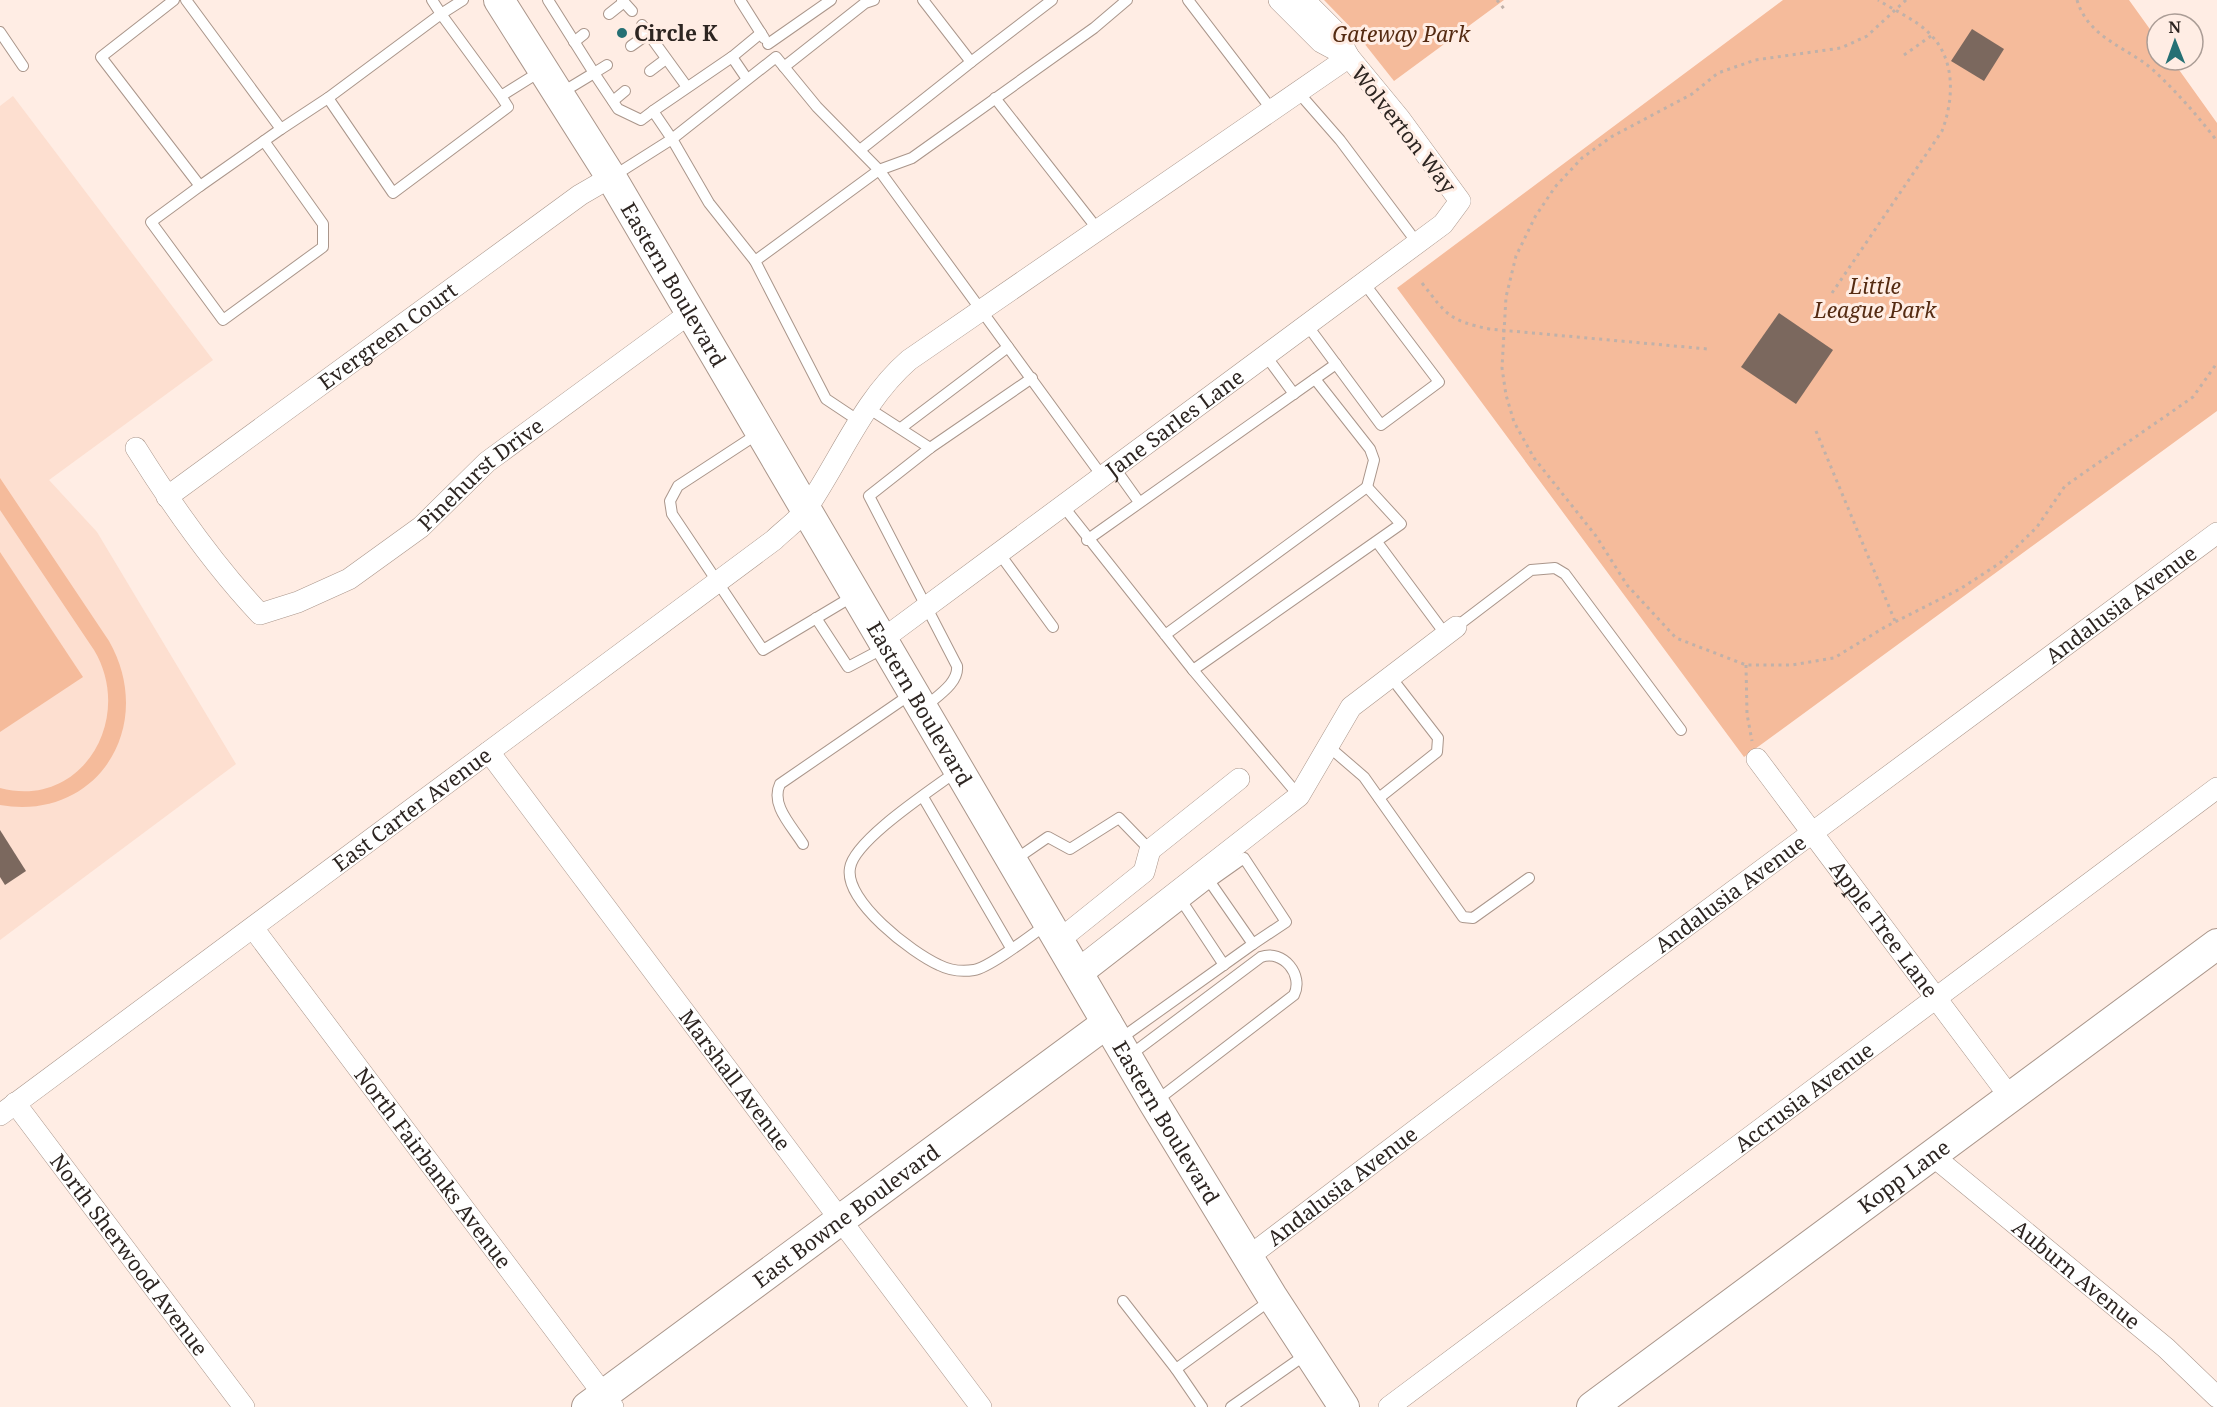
<svg xmlns="http://www.w3.org/2000/svg" width="2217" height="1407" font-family="'Noto Serif',serif">
	<style>
		.built { fill: #fddfd0 }
		.green { fill: #f5bb9b }
		.building { fill: #7b685e }
		.lines { fill: none; stroke-linecap: round; stroke-linejoin: round }
		.lane-casing { stroke: #aa968b; stroke-width: 12 }
		.street-casing { stroke: #aa968b; stroke-width: 22 }
		.secondary-casing { stroke: #aa968b; stroke-width: 32 }
		.path { stroke: #c0b1a9; stroke-width: 3; stroke-dasharray: 3 4.5; stroke-linecap: butt }
		.lane { stroke: #fff; stroke-width: 10 }
		.street { stroke: #fff; stroke-width: 21 }
		.secondary { stroke: #fff; stroke-width: 30 }
		.poi-dot { fill: #257074; stroke: #ffede4; stroke-width: 2 }
		.labels { text-anchor: middle; dominant-baseline: central; stroke-width: 6; stroke-linejoin: round; paint-order: stroke }
		.poi-label { font-size: 21px; font-weight: bold; fill: #2d2521; stroke: #ffede4; text-anchor: start }
		.park-label { font-size: 21px; font-style: italic; fill: #552b12; stroke: #ffede4 }
		.street-label { font-size: 21px; fill: #2d2521; stroke: #ffede4 }
	</style>
	<rect width="100%" height="100%" fill="#ffede4"/>
	<path class="built" d="M13,96l200,264 -164,120 48,52 139,232 -236,176v-834z"/>
	<g class="green">
		<path d="M1324,0h180l-110,81 -38,-48z"/>
		<path d="M1783,0h346l28,39v21h15l45,63v288l-473,346 -347,-469z"/>
		<path d="M0,478l109,163c48,84 -11,181 -109,164v-17c82,22 135,-70 94,-138l-94,-140z"/>
		<path d="M0,552l83,125 -83,55z"/>
	</g>
	<g class="building">
		<path d="M1972,29l32,20 -20,32 -33,-20z"/>
		<path d="M1779,313l54,37 -37,54 -55,-37z"/>
		<path d="M0,830l26,41 -21,14 -5,-8z"/>
	</g>
	<g class="lines">
		<defs>
			<g id="lane">
				<path d="M174,0l-73,57 99,129 81,-57"/>
				<path d="M186,0l95,129 47,-31"/>
				<path d="M432,0l9,14 22,-14"/>
				<path d="M548,0l46,73 -33,20"/>
				<path d="M622,0l10,11"/>
				<path d="M740,0l24,38"/>
				<path d="M923,0l48,62 81,-62"/>
				<path d="M1188,0l84,110"/>
				<path d="M609,14l15,-12"/>
				<path d="M642,25l45,62"/>
				<path d="M0,32l23,34"/>
				<path d="M574,42l10,-8"/>
				<path d="M768,44l63,-44"/>
				<path d="M631,46l17,-12"/>
				<path d="M732,57l15,22"/>
				<path d="M607,65l-13,8 24,36 23,11 12,-9 19,28 104,-82 41,50 62,63 223,306"/>
				<path d="M784,67l81,-64 9,-3"/>
				<path d="M650,71l16,-12"/>
				<path d="M1298,92l42,48 78,104"/>
				<path d="M501,96l7,11 -115,86 -65,-95 113,-84 60,82 40,-25"/>
				<path d="M995,98l104,133"/>
				<path d="M613,101l12,-10"/>
				<path d="M653,111l79,-54 29,-24"/>
				<path d="M860,150l111,-88"/>
				<path d="M612,177l60,-38 37,64 46,58"/>
				<path d="M200,186l-49,36 72,98 100,-73v-23l-59,-83"/>
				<path d="M1307,325l74,100 58,-43 -75,-99"/>
				<path d="M1266,356l28,38"/>
				<path d="M1315,379l55,70 4,11 -7,27"/>
				<path d="M868,408l62,40"/>
				<path d="M859,421l-33,-22 -71,-138 124,-91 33,-12 182,-130 33,-28"/>
				<path d="M901,428l107,-81"/>
				<path d="M759,433l-81,53 -8,15 2,13 91,136 92,-55"/>
				<path d="M1114,467l25,35"/>
				<path d="M1063,506l130,164 208,-146 -34,-37 -202,148"/>
				<path d="M1087,540l249,-176"/>
				<path d="M1377,542l69,93"/>
				<path d="M999,553l54,74"/>
				<path d="M816,618l32,49 38,-20"/>
				<path d="M1456,627l75,-57 24,-2 10,6 116,156"/>
				<path d="M1193,670l106,126"/>
				<path d="M925,707c12,-11 34,-24 32,-41l-88,-170 61,-48 102,-70"/>
				<path d="M1328,746l36,31 99,140 10,1 56,-40"/>
				<path d="M957,771c-24,18 -103,69 -107,97 -6,33 62,85 89,97 10,5 23,7 35,5 15,-2 59,-36 73,-46"/>
				<path d="M923,797l88,151"/>
				<path d="M1379,798l58,-46 1,-14 -48,-62"/>
				<path d="M803,844c-11,-18 -33,-39 -23,-60l131,-90"/>
				<path d="M1013,861l35,-24 22,12 49,-31 31,32"/>
				<path d="M1210,882l34,-24 42,64 -33,22"/>
				<path d="M1183,903l41,62"/>
				<path d="M1085,979l125,-97 43,62 -133,95"/>
				<path d="M1129,1056l132,-99c22,-8 43,18 33,38l-138,106"/>
				<path d="M1123,1301l53,68 96,-70"/>
				<path d="M1176,1369l26,38"/>
				<path d="M1231,1407l77,-54"/>
			</g>
			<g id="street">
				<path d="M1279,0l42,42 28,15"/>
				<path id="s1" d="M136,448c37,59 76,115 124,166l38,-12 51,-23 72,-52 66,-65 203,-149"/>
				<path id="s2" d="M167,497l413,-302 31,-18"/>
				<path id="s3" d="M883,639l560,-415 17,-23 -60,-82 -51,-62 -14,-26 -31,-31"/>
				<path id="s4" d="M489,752l492,655"/>
				<path id="s5" d="M1757,759l253,338"/>
				<path id="s6" d="M253,928l360,479"/>
				<path d="M1058,941l86,-69 6,-22 89,-71"/>
				<path d="M1075,971l224,-175 52,-89 105,-80"/>
				<path id="s7" d="M15,1103l229,304"/>
				<path id="s8" d="M0,1115l774,-575c10,-10 25,-20 33,-32 34,-50 56,-108 102,-148l440,-303"/>
				<path id="s9" d="M1933,1156l233,192 51,49"/>
				<path id="s10" d="M1248,1257l383,-290 586,-434"/>
				<path id="s11" d="M1389,1407l828,-619"/>
			</g>
			<g id="secondary">
				<path id="s12" d="M499,0l112,177 543,926 119,195 71,109"/>
				<path id="s13" d="M587,1407l520,-384"/>
				<path id="s14" d="M1592,1407l625,-463"/>
			</g>
		</defs>
		<use href="#lane" class="lane-casing"/>
		<use href="#street" class="street-casing"/>
		<use href="#secondary" class="secondary-casing"/>
		<g class="path">
			<path d="M1497,0l8,10"/>
			<path d="M1906,0l-39,36 -26,12 -86,12 -37,13 -26,21 -81,43 -29,21 -27,29 -20,30 -19,39 -10,41 -4,71 4,27 8,27 20,36 62,78 31,49 49,53 70,27h46l42,-7 51,-31 75,-38 40,-26 37,-36 28,-41 128,-89 24,-34"/>
			<path d="M2077,0c11,37 47,46 74,68 25,23 46,47 66,73"/>
			<path d="M1904,55l27,-19"/>
			<path d="M1422,283c25,32 26,37 67,46l219,20"/>
			<path d="M1832,293l110,-162c12,-32 14,-72 -13,-98 -13,-13 -35,-23 -51,-33"/>
			<path d="M1816,431l79,190"/>
			<path d="M1746,665l1,49 5,27"/>
		</g>
		<use href="#lane" class="lane"/>
		<use href="#street" class="street"/>
		<use href="#secondary" class="secondary"/>
	</g>
	<circle class="poi-dot" cx="622" cy="33" r="6"/>
	<g class="labels">
		<g class="poi-label">
			<text x="634" y="33">Circle K</text>
		</g>
		<g class="park-label">
			<text x="1401" y="34">Gateway Park</text>
			<text x="1875" y="286">Little<tspan x="1875" dy="24">League Park</tspan></text>
		</g>
		<g class="street-label">
			<text transform="translate(1404 129) rotate(52)">Wolverton Way</text>
			<text stroke="none"><textPath href="#s12" startOffset="334">Eastern Boulevard</textPath></text>
			<text stroke="none"><textPath href="#s2" startOffset="273">Evergreen Court</textPath></text>
			<text stroke="none"><textPath href="#s3" startOffset="363">Jane Sarles Lane</textPath></text>
			<text stroke="none"><textPath href="#s1" startOffset="472">Pinehurst Drive</textPath></text>
			<text stroke="none"><textPath href="#s10" startOffset="1090">Andalusia Avenue</textPath></text>
			<text stroke="none"><textPath href="#s12" startOffset="820">Eastern Boulevard</textPath></text>
			<text stroke="none"><textPath href="#s8" startOffset="513">East Carter Avenue</textPath></text>
			<text stroke="none"><textPath href="#s10" startOffset="604">Andalusia Avenue</textPath></text>
			<text stroke="none"><textPath href="#s5" startOffset="212">Apple Tree Lane</textPath></text>
			<text stroke="none"><textPath href="#s4" startOffset="410">Marshall Avenue</textPath></text>
			<text stroke="none"><textPath href="#s11" startOffset="518">Accrusia Avenue</textPath></text>
			<text stroke="none"><textPath href="#s12" startOffset="1306">Eastern Boulevard</textPath></text>
			<text stroke="none"><textPath href="#s6" startOffset="300">North Fairbanks Avenue</textPath></text>
			<text stroke="none"><textPath href="#s14" startOffset="388">Kopp Lane</textPath></text>
			<text stroke="none"><textPath href="#s10" startOffset="118">Andalusia Avenue</textPath></text>
			<text stroke="none"><textPath href="#s13" startOffset="322">East Bowne Boulevard</textPath></text>
			<text stroke="none"><textPath href="#s7" startOffset="190">North Sherwood Avenue</textPath></text>
			<text stroke="none"><textPath href="#s9" startOffset="186">Auburn Avenue</textPath></text>
		</g>
	</g>
	<g transform="translate(2175 42) rotate(359)"><circle r="28" fill="#ffede4" stroke="#ab9d96" stroke-width="1.5"/>
	<path d="M0-4.5L10 22L0 15L-10 22Z" fill="#257074"/>
	<text y="-9" font-size="16" font-weight="bold" text-anchor="middle" fill="#2d2521">N</text>
	</g>
</svg>
